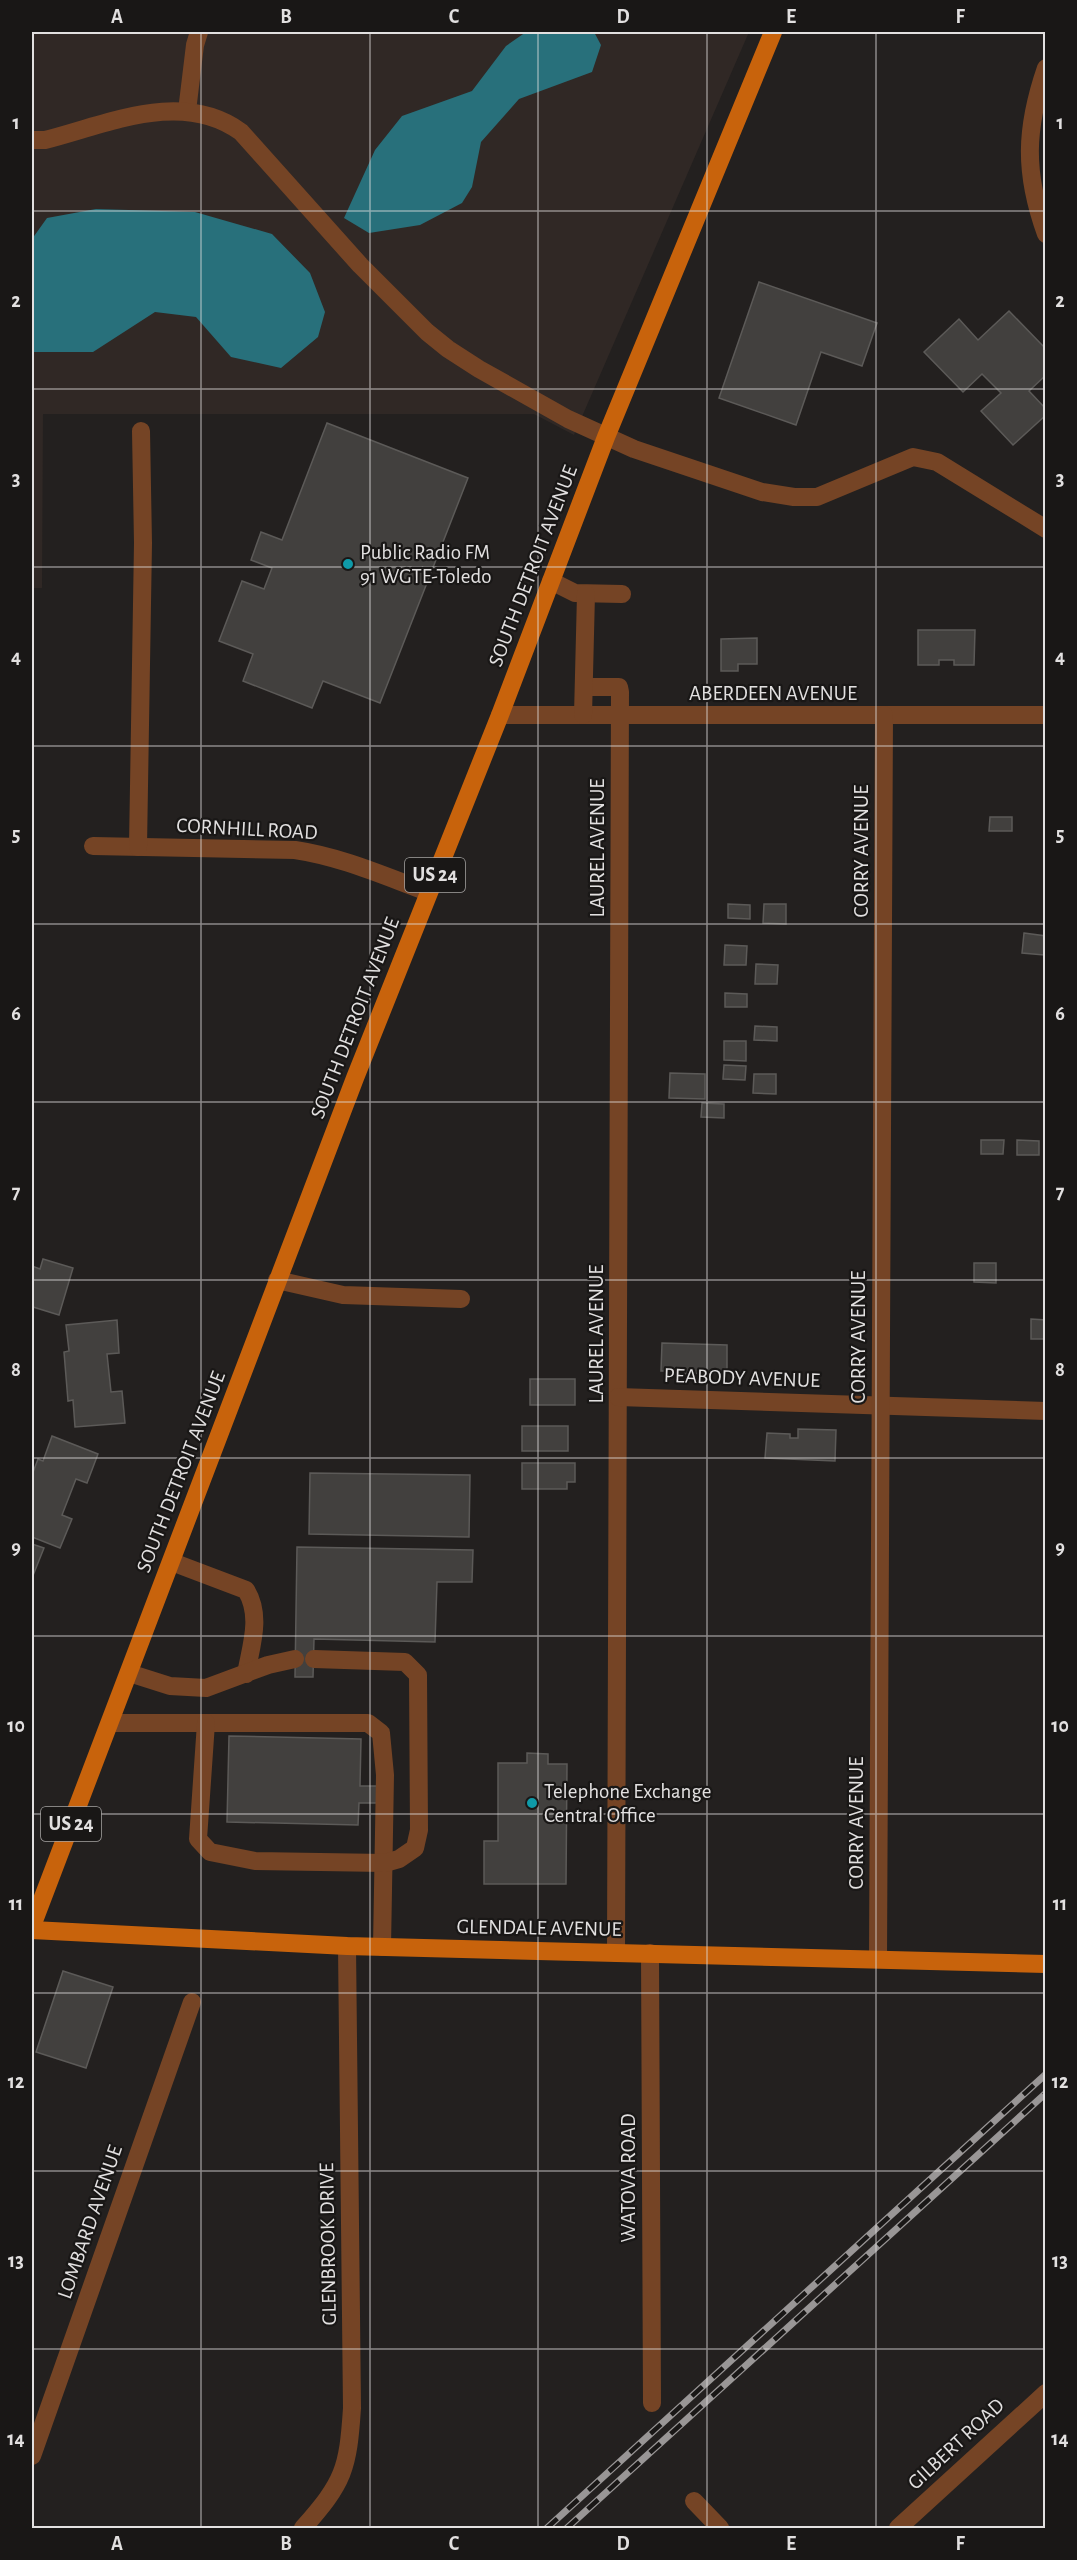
<svg xmlns="http://www.w3.org/2000/svg" width="1077" height="2560" font-family="'Alegreya Sans',sans-serif">
	<style>
		.built { fill: #302825 }
		.water { fill: #28707b }
		.building { fill: #42403e; stroke: #5c5a58; stroke-width: 1.5 }
		.lines { fill: none; stroke-linecap: round; stroke-linejoin: round }
		.minor { stroke: #754425; stroke-width: 18 }
		.major { stroke: #c8630c; stroke-width: 18 }
		.rail-casing { stroke: #999696; stroke-width: 7 }
		.rail { stroke: #191716; stroke-width: 4.5; stroke-dasharray: 14; stroke-linecap: butt }
		.grid { fill: none; stroke: #e2e0e0; stroke-width: 1.5; stroke-opacity: 0.55 }
		.culture-dot { fill: #0f9aa8; stroke: #191716; stroke-width: 2 }
		.labels { text-anchor: middle; dominant-baseline: central; stroke-width: 4.5; stroke-linejoin: round; paint-order: stroke }
		.shield { fill: #191716; stroke: #a6a4a3; stroke-width: 1.5 }
		.shield-label { font-size: 20px; font-weight: bold; fill: #e2e0e0 }
		.poi-label { font-size: 21px; fill: #e2e0e0; stroke: #191716; text-anchor: start }
		.street-label { font-size: 21px; fill: #e2e0e0; stroke: #191716 }
		.neatline { fill: none; stroke: #e2e0e0; stroke-width: 2 }
		.grid-label { font-size: 20px; text-anchor: middle; font-weight: bold; fill: #e2e0e0 }
	</style>
	<rect width="100%" height="100%" fill="#23201f"/>
	<path class="built" d="M32,32h717l-175,403 -40,-21h-491l-1,174h-10z"/>
	<g class="water">
		<path d="M526,32h68l7,13 -9,27 -73,27 -38,43 -9,45 -10,16 -42,22 -51,8 -25,-15 31,-68 27,-34 70,-25 34,-45z"/>
		<path d="M96,209l99,3 77,22 38,39 15,39 -7,25 -37,31 -50,-11 -35,-40 -41,-5 -62,40h-61v-113l15,-21z"/>
	</g>
	<g class="building">
		<path d="M759,282l118,41 -15,43 -41,-14 -25,73 -77,-27z"/>
		<path d="M1009,311l37,38v26l-17,16 17,18v6l-33,30 -32,-34 20,-18 -19,-19 -19,18 -39,-40 35,-33 19,21z"/>
		<path d="M327,423l141,55 -88,225 -57,-22 -11,27 -69,-27 10,-27 -34,-13 23,-60 22,8 8,-21 -21,-8 10,-28 21,8z"/>
		<path d="M918,630h57l-1,35h-20v-5h-15v5h-21z"/>
		<path d="M757,638v26h-19v7h-17v-32z"/>
		<path d="M990,817h22v14h-23z"/>
		<path d="M728,904l22,1v14l-22,-1z"/>
		<path d="M764,904h22v20l-23,-1z"/>
		<path d="M1024,933l22,3 -2,19 -22,-2z"/>
		<path d="M725,945l22,1 -1,19h-22z"/>
		<path d="M756,964l22,1 -1,19h-22z"/>
		<path d="M725,993l22,1v13h-22z"/>
		<path d="M755,1026l22,1v14l-23,-1z"/>
		<path d="M724,1041h22v20l-22,-1z"/>
		<path d="M724,1065l22,1 -1,14 -22,-1z"/>
		<path d="M670,1073l35,1v25l-36,-1z"/>
		<path d="M754,1074h22v20l-23,-1z"/>
		<path d="M702,1103l22,1v14l-23,-1z"/>
		<path d="M981,1140h23l-1,14h-22z"/>
		<path d="M1017,1140l22,1v14h-22z"/>
		<path d="M43,1259l30,9 -14,47 -26,-8 -1,4v-45l8,3z"/>
		<path d="M974,1263h22v20l-22,-1z"/>
		<path d="M1031,1319l15,1v19h-15z"/>
		<path d="M117,1320l2,33 -12,1 4,38 11,-1 3,32 -50,4 -2,-27 -5,1 -4,-49 5,-1 -3,-26z"/>
		<path d="M662,1343l65,2v27l-43,2v-3h-23z"/>
		<rect x="530" y="1379" width="45" height="26"/>
		<rect x="522" y="1426" width="46" height="25"/>
		<path d="M798,1429l38,1 -1,31 -70,-3 2,-25 23,1v4h8z"/>
		<path d="M52,1436l46,18 -11,29 -11,-4 -14,36 10,4 -12,29 -28,-11v-62l6,-16 5,2z"/>
		<path d="M522,1463h53v19h-8v7h-45z"/>
		<path d="M310,1473l160,2 -1,62 -160,-3z"/>
		<path d="M32,1544l12,4 -12,30z"/>
		<path d="M297,1547l176,3 -1,32h-35l-2,60 -121,-3 -1,38h-18z"/>
		<path d="M229,1736l132,3 -1,47h19l-1,17h-19l-1,22 -131,-3z"/>
		<path d="M527,1753l21,1v10h19l-1,120h-82v-43h14v-78h29z"/>
		<path d="M63,1971l50,16 -27,81 -50,-16z"/>
	</g>
	<g class="lines">
		<g class="minor">
			<path d="M1046,68c-21,61 -22,105 0,166"/>
			<path d="M187,111l8,-66 4,-13"/>
			<path d="M32,140h13c63,-16 137,-51 196,-8l119,133 67,67 21,17 31,20 89,50 66,30 128,43 32,5h23l96,-40 24,5 109,67"/>
			<path d="M551,581l24,12 47,1"/>
			<path d="M584,687h35l1,5 -4,1261"/>
			<path d="M500,715h546"/>
			<path d="M583,715l3,-121"/>
			<path d="M93,846l202,4c47,7 89,26 133,42"/>
			<path d="M138,847l5,-304 -2,-112"/>
			<path d="M277,1280l66,15 118,4"/>
			<path d="M618,1397l428,14"/>
			<path d="M172,1562l74,28c16,26 5,56 0,84"/>
			<path d="M129,1673l41,13 36,2 62,-23 27,-6"/>
			<path d="M110,1723h258l13,10 4,42 -3,172"/>
			<path d="M206,1723l-8,116 12,13 45,9 130,2 14,-4 16,-11 4,-18 -1,-155 -13,-13 -91,-3"/>
			<path d="M650,1953l2,450"/>
			<path d="M878,1959l6,-1244"/>
			<path d="M32,2456l160,-454"/>
			<path d="M694,2501l26,27"/>
			<path d="M303,2528c41,-46 45,-59 49,-120l-5,-462"/>
			<path d="M898,2528l148,-135"/>
		</g>
		<g class="major">
			<path d="M32,1926l323,-848 145,-363 106,-278 167,-405"/>
			<path d="M32,1930l315,16 699,18"/>
		</g>
		<defs>
			<g id="rail">
				<path d="M547,2528l499,-454"/>
				<path d="M567,2528l479,-435"/>
			</g>
		</defs>
		<use href="#rail" class="rail-casing"/>
		<use href="#rail" class="rail"/>
	</g>
	<path class="grid" d="M201,32v2496M370,32v2496M538,32v2496M707,32v2496M876,32v2496M32,211h1014M32,389h1014M32,567h1014M32,746h1014M32,924h1014M32,1102h1014M32,1280h1014M32,1458h1014M32,1636h1014M32,1814h1014M32,1993h1014M32,2171h1014M32,2349h1014"/>
	<g class="culture-dot">
		<circle cx="348" cy="564" r="6"/>
		<circle cx="532" cy="1803" r="6"/>
	</g>
	<g class="labels">
		<g class="shield">
			<rect x="405" y="858" width="60" height="34" rx="4.5"/>
			<rect x="41" y="1807" width="60" height="34" rx="4.5"/>
		</g>
		<g class="shield-label">
			<text x="435" y="875">US 24</text>
			<text x="71" y="1824">US 24</text>
		</g>
		<g class="poi-label">
			<text x="360" y="552">Public Radio FM<tspan x="360" dy="24">91 WGTE-Toledo</tspan></text>
			<text x="544" y="1791">Telephone Exchange<tspan x="544" dy="24">Central Office</tspan></text>
		</g>
		<g class="street-label">
			<text transform="translate(533 566) rotate(-69)">SOUTH DETROIT AVENUE</text>
			<text x="773" y="693">ABERDEEN AVENUE</text>
			<text transform="translate(247 829) rotate(3)">CORNHILL ROAD</text>
			<text transform="translate(597 848) rotate(-90)">LAUREL AVENUE</text>
			<text transform="translate(861 851) rotate(-90)">CORRY AVENUE</text>
			<text transform="translate(355 1018) rotate(-69)">SOUTH DETROIT AVENUE</text>
			<text transform="translate(596 1334) rotate(-90)">LAUREL AVENUE</text>
			<text transform="translate(858 1337) rotate(-90)">CORRY AVENUE</text>
			<text transform="translate(742 1378) rotate(2)">PEABODY AVENUE</text>
			<text transform="translate(181 1472) rotate(-69)">SOUTH DETROIT AVENUE</text>
			<text transform="translate(856 1823) rotate(-90)">CORRY AVENUE</text>
			<text transform="translate(539 1928) rotate(1)">GLENDALE AVENUE</text>
			<text transform="translate(628 2178) rotate(-90)">WATOVA ROAD</text>
			<text transform="translate(90 2222) rotate(-71)">LOMBARD AVENUE</text>
			<text transform="translate(328 2244) rotate(-91)">GLENBROOK DRIVE</text>
			<text transform="translate(956 2444) rotate(-43)">GILBERT ROAD</text>
		</g>
	</g>
	<rect width="1077" height="2560" fill="none" stroke="#191716" stroke-width="66"/>
	<rect x="33" y="33" width="1011" height="2494" class="neatline"/>
	<g class="grid-label">
		<text x="117" y="23">A</text>
		<text x="286" y="23">B</text>
		<text x="454" y="23">C</text>
		<text x="623" y="23">D</text>
		<text x="791" y="23">E</text>
		<text x="960" y="23">F</text>
		<text x="16" y="129">1</text>
		<text x="1060" y="129">1</text>
		<text x="16" y="307">2</text>
		<text x="1060" y="307">2</text>
		<text x="16" y="485">3</text>
		<text x="1060" y="485">3</text>
		<text x="16" y="663">4</text>
		<text x="1060" y="663">4</text>
		<text x="16" y="841">5</text>
		<text x="1060" y="841">5</text>
		<text x="16" y="1020">6</text>
		<text x="1060" y="1020">6</text>
		<text x="16" y="1198">7</text>
		<text x="1060" y="1198">7</text>
		<text x="16" y="1376">8</text>
		<text x="1060" y="1376">8</text>
		<text x="16" y="1554">9</text>
		<text x="1060" y="1554">9</text>
		<text x="16" y="1732">10</text>
		<text x="1060" y="1732">10</text>
		<text x="16" y="1910">11</text>
		<text x="1060" y="1910">11</text>
		<text x="16" y="2088">12</text>
		<text x="1060" y="2088">12</text>
		<text x="16" y="2267">13</text>
		<text x="1060" y="2267">13</text>
		<text x="16" y="2445">14</text>
		<text x="1060" y="2445">14</text>
		<text x="117" y="2550">A</text>
		<text x="286" y="2550">B</text>
		<text x="454" y="2550">C</text>
		<text x="623" y="2550">D</text>
		<text x="791" y="2550">E</text>
		<text x="960" y="2550">F</text>
	</g>
</svg>
